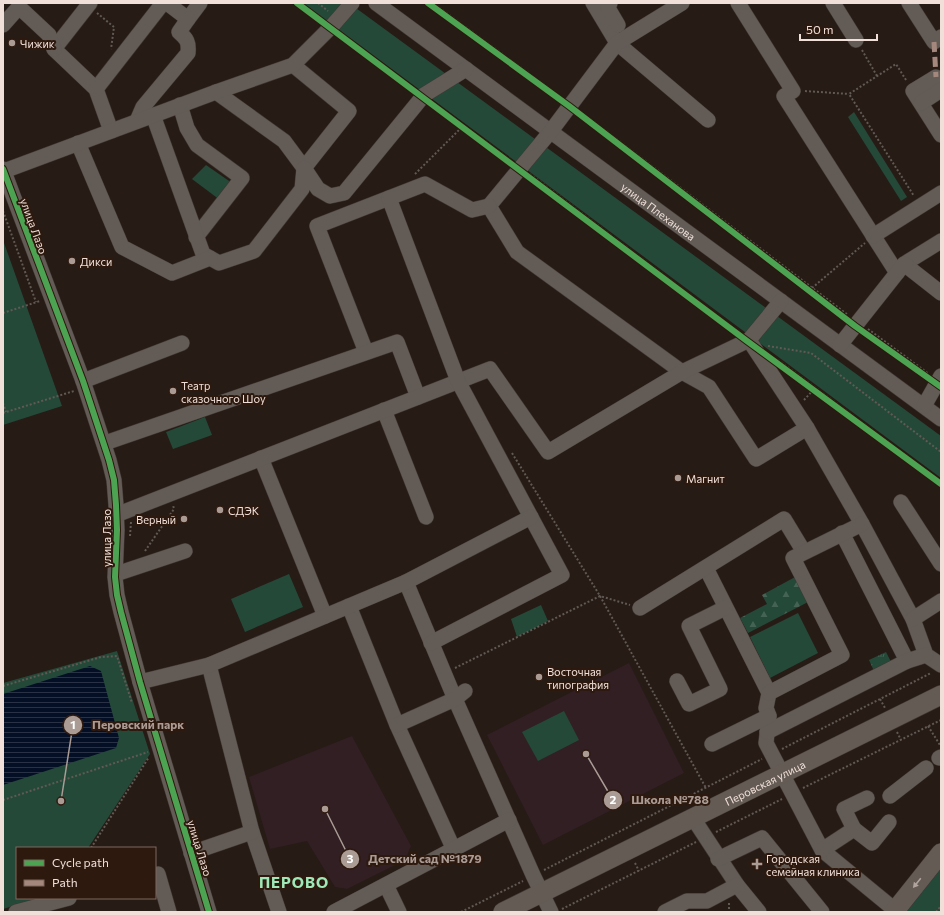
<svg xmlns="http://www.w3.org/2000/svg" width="944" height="915" font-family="Commissioner,sans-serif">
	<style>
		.education { fill: #311f24 }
		.grass { fill: url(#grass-tufts) }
		.forest { fill: url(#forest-firs) }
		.park { fill: #244938 }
		.water { fill: url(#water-rules) }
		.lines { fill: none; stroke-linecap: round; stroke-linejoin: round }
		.minor-casing { stroke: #413732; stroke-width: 16 }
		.major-casing { stroke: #413732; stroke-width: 20 }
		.path { stroke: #605954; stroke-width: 2; stroke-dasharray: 2 2; stroke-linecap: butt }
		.minor { stroke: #625b56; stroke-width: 15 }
		.major { stroke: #645b55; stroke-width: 19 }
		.quiet { stroke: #a5887d; stroke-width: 5; stroke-dasharray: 10 5; stroke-linecap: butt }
		.cycleway-casing { stroke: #2e190e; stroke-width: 8 }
		.cycleway { stroke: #4ca352; stroke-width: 6 }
		.oneway { fill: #b1a49e }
		.poi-dot { fill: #aa9b94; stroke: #2e190e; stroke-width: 1.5 }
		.labels { text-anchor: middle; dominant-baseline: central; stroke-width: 4; stroke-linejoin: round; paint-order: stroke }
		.poi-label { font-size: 11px; fill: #f0e0d9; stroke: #2e190e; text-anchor: start }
		.street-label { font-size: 11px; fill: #f0e0d9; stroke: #2e190e }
		.district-label { font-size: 15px; font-weight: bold; letter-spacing: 1px; fill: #9fe9b8; stroke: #2e190e }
		.leader { fill: none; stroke: #aa9b94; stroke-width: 1.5 }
		.callout-dot { fill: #aa9b94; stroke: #2e190e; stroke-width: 1.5 }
		.mark-label { font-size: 12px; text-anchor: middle; font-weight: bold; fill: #fff }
		.callout-label { font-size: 12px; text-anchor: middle; font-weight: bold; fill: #aa9b94; stroke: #2e190e; stroke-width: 4; stroke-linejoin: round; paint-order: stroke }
	</style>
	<defs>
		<pattern id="grass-tufts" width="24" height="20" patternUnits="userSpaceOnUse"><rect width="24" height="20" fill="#244938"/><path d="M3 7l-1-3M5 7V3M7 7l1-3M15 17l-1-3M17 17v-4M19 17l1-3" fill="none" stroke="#446354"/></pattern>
		<pattern id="forest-firs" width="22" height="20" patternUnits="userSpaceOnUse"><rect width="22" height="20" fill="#244938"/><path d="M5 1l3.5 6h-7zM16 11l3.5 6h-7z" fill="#446354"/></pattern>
		<pattern id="water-rules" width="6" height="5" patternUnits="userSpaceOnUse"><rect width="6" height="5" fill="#040f26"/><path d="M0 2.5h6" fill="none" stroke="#293245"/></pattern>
	</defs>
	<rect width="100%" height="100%" fill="#271b15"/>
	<g class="education">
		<path d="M629,663l55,110 -141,72 -56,-110z"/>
		<path d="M352,736l59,110 -6,14 -58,29 -12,-2 -28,-46 -37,8 -21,-72z"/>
	</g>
	<path class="grass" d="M886,652l5,10 -17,9 -5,-11z"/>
	<path class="forest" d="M797,576l13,25 -62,32 -8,-15 27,-14 -5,-9z"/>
	<g class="park">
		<path d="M303,3h46l592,433v42z"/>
		<path d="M854,112l53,85 -6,4 -53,-84z"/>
		<path d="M206,165l26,18 -12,17 -28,-21z"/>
		<path d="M3,240l59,166 -59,19z"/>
		<path d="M205,417l7,18 -39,14 -7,-17z"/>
		<path d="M289,574l14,33 -58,25 -14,-33z"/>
		<path d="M541,605l7,16 -31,16 -6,-18z"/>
		<path d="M798,613l20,40 -48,25 -20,-41z"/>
		<path d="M117,651l33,103 -62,94h-71v50h23l-37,11v-226z"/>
		<path d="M564,711l15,29 -41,21 -16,-29z"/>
		<path d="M941,863v49h-40z"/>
	</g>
	<path class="water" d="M90,666l11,5 18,67 -3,10 -113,37v-91z"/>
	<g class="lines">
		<defs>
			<g id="minor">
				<path d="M90,3l-36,46 42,40 15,42"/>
				<path id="s1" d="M376,3l565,416"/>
				<path d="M593,3l24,40 91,77"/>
				<path d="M610,3l-2,5 10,17"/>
				<path d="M682,3l-65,40 -66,88 -62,75 28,46 165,120 27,15 47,72 51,-31"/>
				<path d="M738,3l55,88 -9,5 113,177"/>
				<path d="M833,3l23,37"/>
				<path d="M909,3l25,39 7,-5"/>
				<path d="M188,19l12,-16"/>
				<path d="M3,25l16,-18 30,28 5,14"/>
				<path d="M941,84l-5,-7 -23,14 28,44"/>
				<path d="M96,89l67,-86"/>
				<path d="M216,92l68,49 20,27 45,-57 -56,-46"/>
				<path d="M921,103l20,-13"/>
				<path d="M180,105l7,23 10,17 45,33 -46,59"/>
				<path d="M153,115l50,139 16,9 35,-12 48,-62 2,-21 14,21 12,7 14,-3 80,-98 42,-26"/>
				<path d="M137,121l6,-14 45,-54c1,-11 -1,-14 -9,-21l9,-13 -21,-16"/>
				<path d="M78,143l44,104 50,26 38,-15"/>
				<path d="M3,169l80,212 26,79 5,20 2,25 1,25 -2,47 2,18 4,17 19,70 69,230"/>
				<path d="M4,171l212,-79 77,-27 39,-39 20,-23"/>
				<path d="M873,236l68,-43"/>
				<path d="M904,264l37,-23"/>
				<path d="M749,340l58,88 55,96 51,95 13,36 15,10"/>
				<path d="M840,345l64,-81 37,29"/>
				<path d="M366,352l-49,-126 72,-28"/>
				<path d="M83,381l99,-38"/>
				<path d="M924,406l17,-30"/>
				<path d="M384,410l42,107"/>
				<path d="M105,443l292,-101 21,55"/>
				<path d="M261,458l64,158"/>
				<path d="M901,502l40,62"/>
				<path d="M116,515l374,-146 58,83 134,-80 67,-32 32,-39"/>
				<path d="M842,533l65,128"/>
				<path d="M706,568l63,125 -3,15 3,8 -3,27 56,107 73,60"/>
				<path d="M116,574l69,-23"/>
				<path d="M406,582l49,117 78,176 18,37"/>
				<path d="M349,606l48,119 57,125"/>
				<path d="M640,608l144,-89 20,33"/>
				<path d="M913,619l28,-18"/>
				<path d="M431,643l131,-68 -104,-194 -69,-183 36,-14 47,26 17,-4"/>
				<path d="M209,665l43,167 27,80"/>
				<path d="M677,681l12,23 31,-15 -31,-63 36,-18"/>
				<path d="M140,682l69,-17 197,-83 125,-65"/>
				<path d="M769,693l73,-38 -49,-97 69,-34"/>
				<path d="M397,725l58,-26 10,-8"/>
				<path d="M767,732l140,-71 19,-6"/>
				<path d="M712,744l57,-28"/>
				<path d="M939,758l2,-1"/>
				<path d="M890,796l36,-28"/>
				<path d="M693,818l44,67 22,27"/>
				<path d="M854,829l18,14 17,-21"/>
				<path d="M822,850l32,-21 -10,-20 23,-11"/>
				<path d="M191,853l61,-21"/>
				<path d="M718,859l44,-21 60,74"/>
				<path d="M155,875l3,-1 11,38"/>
				<path d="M386,885l13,27"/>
				<path d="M16,912l53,-14"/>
				<path d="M334,912l175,-92"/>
				<path d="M665,912l22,-11h20l30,-16"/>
			</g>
			<g id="major">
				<path id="s2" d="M503,912l438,-217"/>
				<path d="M894,912l47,-59"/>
			</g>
		</defs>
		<use href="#minor" class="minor-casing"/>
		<use href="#major" class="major-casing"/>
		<g class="path">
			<path d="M301,3l22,16"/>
			<path d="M318,3l10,8"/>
			<path d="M433,3l128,94"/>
			<path d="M97,13l17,14 -3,22"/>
			<path d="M341,33l73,55"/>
			<path d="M862,50l15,26"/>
			<path d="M906,80l-10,-16 -47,30 65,102"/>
			<path d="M805,91l44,3"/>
			<path d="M434,103l78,58"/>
			<path d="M581,112l267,203"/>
			<path d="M415,174l47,-47"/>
			<path d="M530,174l209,158"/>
			<path d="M3,211l33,91"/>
			<path d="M812,288l53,-45"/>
			<path d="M3,313l37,-12"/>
			<path d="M868,329l61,45"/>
			<path d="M768,346l43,7 130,99"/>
			<path d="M778,360l163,121"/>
			<path d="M804,400l11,-12"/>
			<path d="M3,403l3,9"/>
			<path d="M3,413l71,-22"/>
			<path d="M512,453l88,143 106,192"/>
			<path d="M130,536l1,-14"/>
			<path d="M145,551l29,-42 -1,-4"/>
			<path d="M455,668l145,-72 30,9"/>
			<path d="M3,686l98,-29 16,-1 15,47"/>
			<path d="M880,699l5,9"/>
			<path d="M928,726l12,19"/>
			<path d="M897,732l4,8"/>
			<path d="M782,749l149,-76"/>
			<path d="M803,788l138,-68"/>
			<path d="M3,800l145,-48"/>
			<path d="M716,832l66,-33"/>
			<path d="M91,848l58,-91"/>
			<path d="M635,863l4,8"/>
			<path d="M544,870l218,-111"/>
			<path d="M729,903v9"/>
			<path d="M562,909l134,-67"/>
			<path d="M461,912l62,-31"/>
			<path d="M936,912l5,-6"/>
		</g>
		<use href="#minor" class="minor"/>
		<use href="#major" class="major"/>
		<path class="quiet" d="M934,42l2,35"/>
		<defs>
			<g id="cycleway">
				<path d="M297,3l450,338 194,143"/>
				<path d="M428,3l141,103 286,220 86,61"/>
				<path d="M3,169l80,212 26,79 5,20 2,25 1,25 -2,47 2,18 4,17 19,70 69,230"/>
			</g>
		</defs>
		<use href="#cycleway" class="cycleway-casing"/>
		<use href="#cycleway" class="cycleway"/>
	</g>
	<defs><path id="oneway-solid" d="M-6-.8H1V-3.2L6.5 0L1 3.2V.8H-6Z"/></defs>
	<use class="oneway" href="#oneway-solid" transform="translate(917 883) rotate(129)"/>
	<g class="poi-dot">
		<circle cx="12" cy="43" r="4"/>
		<circle cx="72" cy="261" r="4"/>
		<circle cx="173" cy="391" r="4"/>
		<circle cx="678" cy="478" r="4"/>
		<circle cx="220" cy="510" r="4"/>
		<circle cx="184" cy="519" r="4"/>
		<circle cx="539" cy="677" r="4"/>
		<path d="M755 858h4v4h4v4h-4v4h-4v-4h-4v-4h4z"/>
	</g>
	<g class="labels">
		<g class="poi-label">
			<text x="20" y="43">Чижик</text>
			<text x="80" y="261">Дикси</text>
			<text x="181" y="385">Театр<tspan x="181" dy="13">сказочного Шоу</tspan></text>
			<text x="686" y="478">Магнит</text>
			<text x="228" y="510">СДЭК</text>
			<text x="176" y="519" text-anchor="end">Верный</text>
			<text x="547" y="671">Восточная<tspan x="547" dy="13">типография</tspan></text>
			<text x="766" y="858">Городская<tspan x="766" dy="13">семейная клиника</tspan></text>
		</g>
		<g class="street-label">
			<text stroke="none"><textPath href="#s1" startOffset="351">улица Плеханова</textPath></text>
			<text transform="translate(34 226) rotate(70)">улица Лазо</text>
			<text transform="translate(106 538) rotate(-90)">улица Лазо</text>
			<text stroke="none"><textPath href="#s2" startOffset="292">Перовская улица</textPath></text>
			<text transform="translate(200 848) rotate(73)">улица Лазо</text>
		</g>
		<g class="district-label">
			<text x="294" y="882">ПЕРОВО</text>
		</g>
	</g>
	<path class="leader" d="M61 801L73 725M586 754L613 800M325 809L350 859"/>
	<g class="callout-dot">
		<circle cx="61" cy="801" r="4"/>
		<circle cx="586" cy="754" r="4"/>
		<circle cx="325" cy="809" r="4"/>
		<circle cx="73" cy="725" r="10"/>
		<circle cx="613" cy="800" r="10"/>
		<circle cx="350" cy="859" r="10"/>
	</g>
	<g class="mark-label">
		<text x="73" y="729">1</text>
		<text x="613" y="804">2</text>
		<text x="350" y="863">3</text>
	</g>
	<g class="callout-label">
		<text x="138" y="729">Перовский парк</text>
		<text x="670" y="804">Школа №788</text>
		<text x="425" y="863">Детский сад №1879</text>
	</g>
	<rect width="944" height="915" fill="none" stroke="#f0e0d9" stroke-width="8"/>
	<rect x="16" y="847" width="140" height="52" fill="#2e190e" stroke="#7c695f"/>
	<rect x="24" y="860" width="20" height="6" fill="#4ca352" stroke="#7c695f"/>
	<text x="52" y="867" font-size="12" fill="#f0e0d9">Cycle path</text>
	<rect x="24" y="880" width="20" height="6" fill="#a5887d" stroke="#7c695f"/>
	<text x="52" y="887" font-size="12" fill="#f0e0d9">Path</text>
	<path d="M800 34v6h77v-6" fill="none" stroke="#f0e0d9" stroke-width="2"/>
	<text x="806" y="34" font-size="12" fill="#f0e0d9" stroke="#2e190e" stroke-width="3" paint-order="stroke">50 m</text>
</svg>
